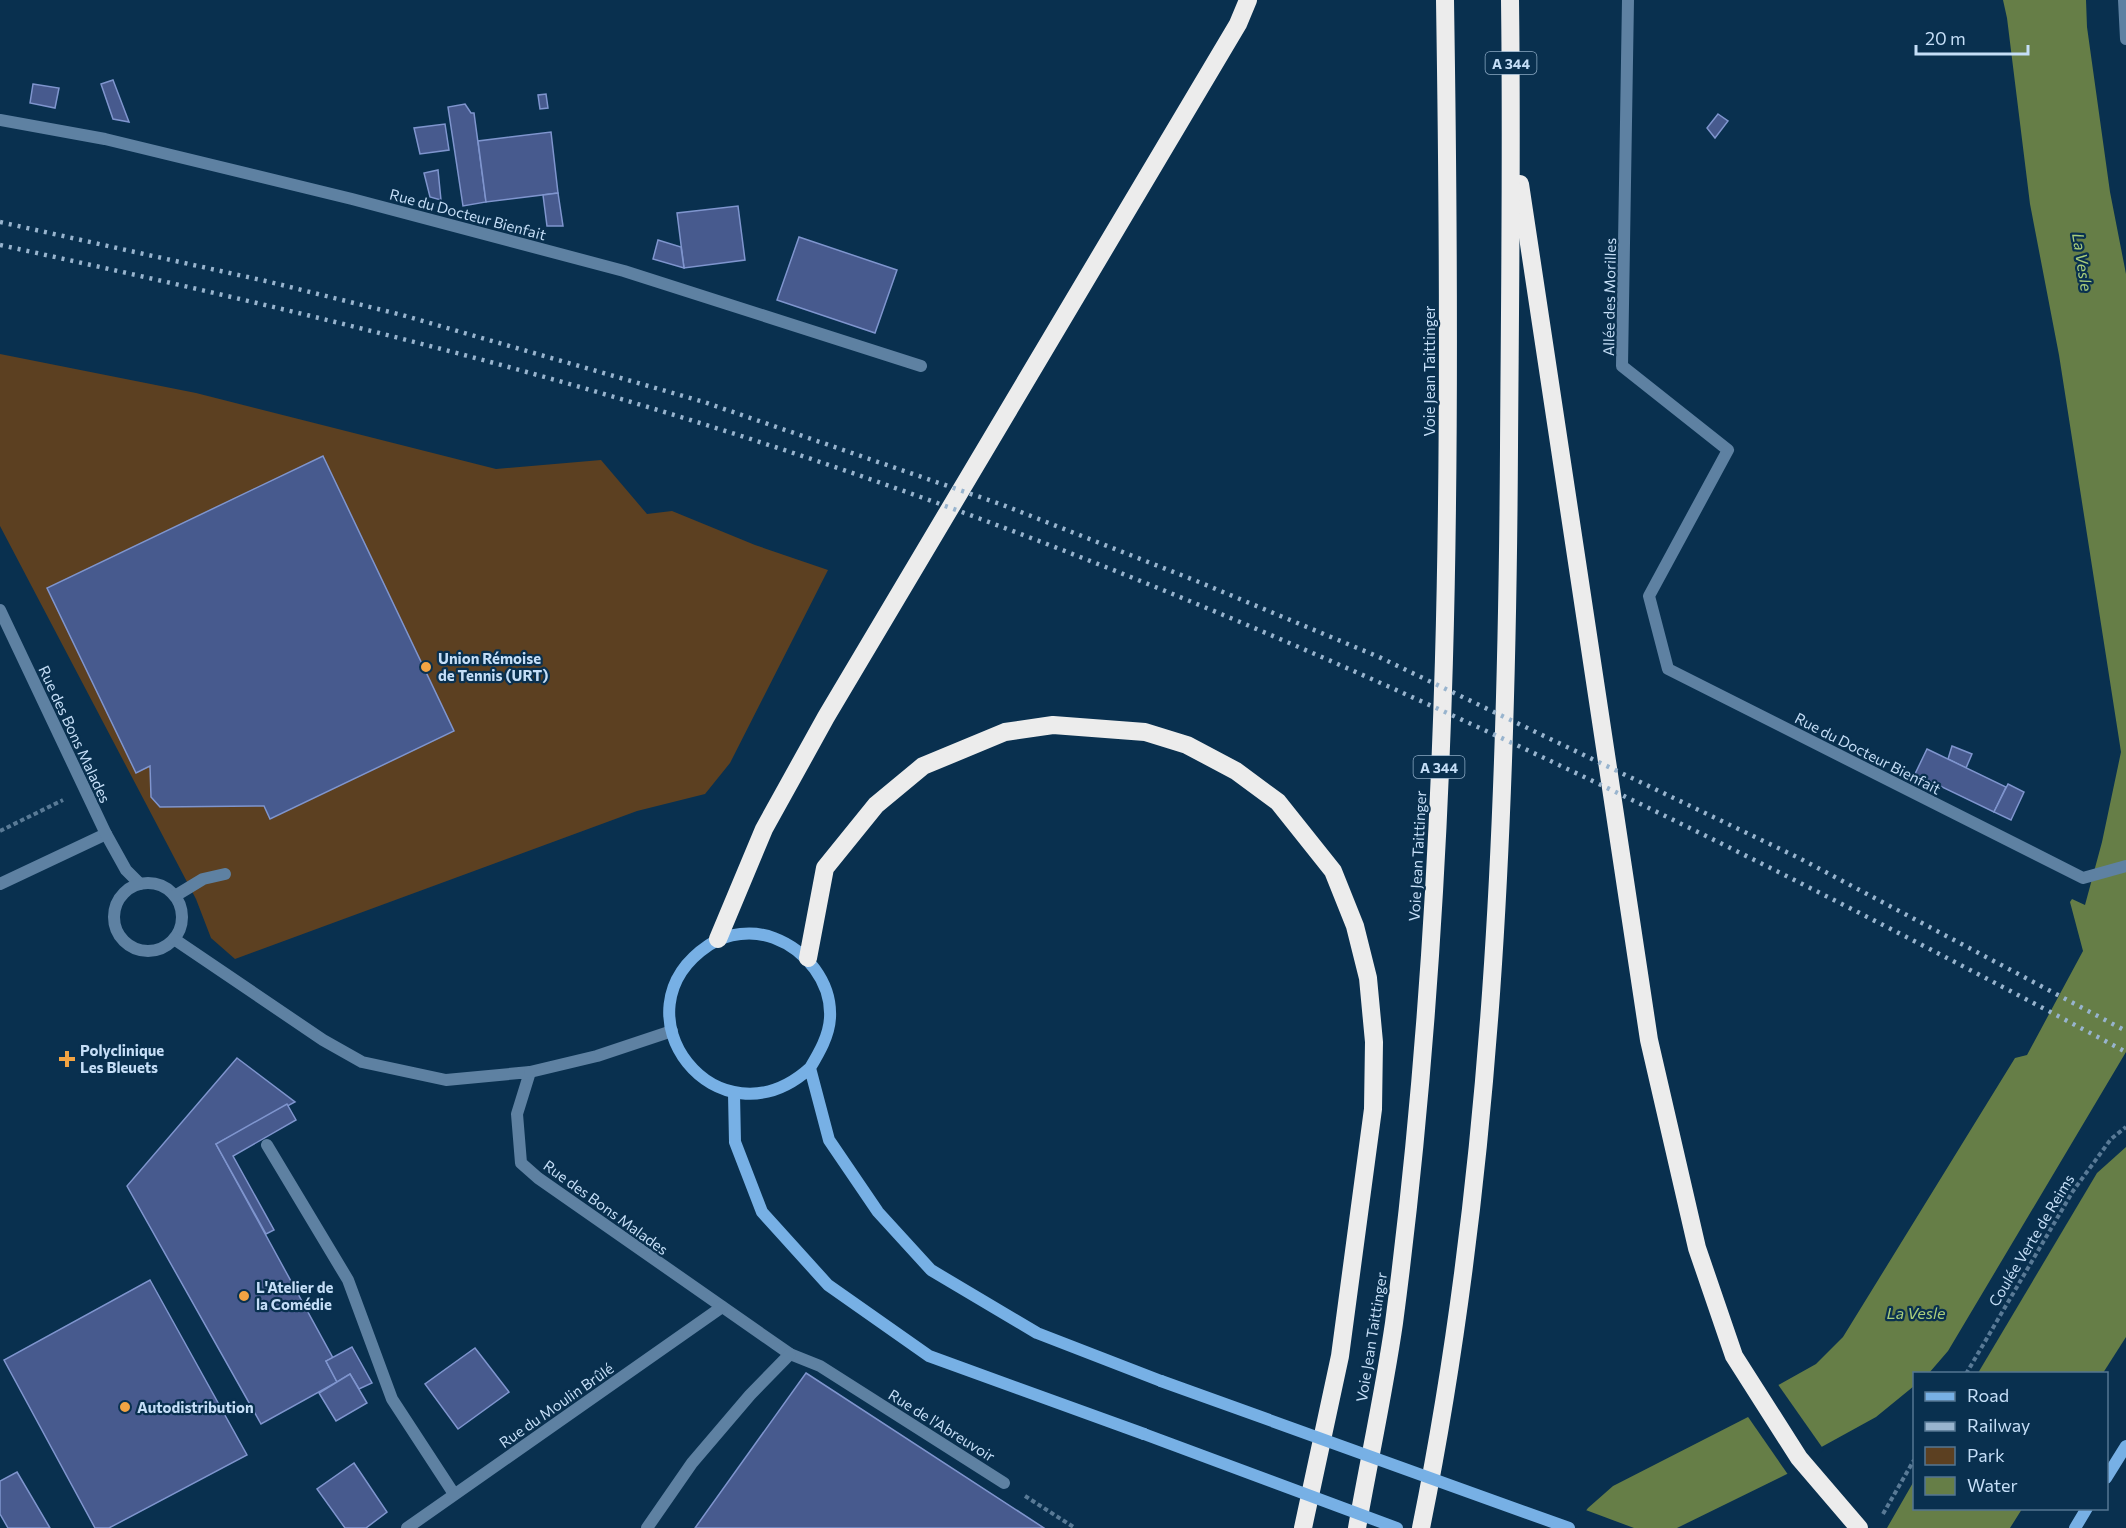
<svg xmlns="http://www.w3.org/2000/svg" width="2126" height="1528" font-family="Commissioner,sans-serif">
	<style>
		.green { fill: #5c4021 }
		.water { fill: #667e47 }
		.pier { fill: #09304f }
		.building { fill: #475a8e; stroke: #7f95ce; stroke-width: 1.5 }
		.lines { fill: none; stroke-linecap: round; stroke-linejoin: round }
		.path { stroke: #597a96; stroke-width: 4; stroke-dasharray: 4.5 3; stroke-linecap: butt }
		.lane { stroke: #5e81a2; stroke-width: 12 }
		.street { stroke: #5e81a2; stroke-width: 12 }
		.secondary { stroke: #77b0e5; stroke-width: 12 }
		.highway { stroke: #ececec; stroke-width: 18 }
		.rail { stroke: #98b4ce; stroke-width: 4.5; stroke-dasharray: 3 6; stroke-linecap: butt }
		.secondary-bridge { stroke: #77b0e5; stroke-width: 12 }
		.poi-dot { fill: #f3a443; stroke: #09304f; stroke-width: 2 }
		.labels { text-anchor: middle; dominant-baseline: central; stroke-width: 4.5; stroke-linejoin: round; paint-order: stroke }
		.shield { fill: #09304f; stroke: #8daac5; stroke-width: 1.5 }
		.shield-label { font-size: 14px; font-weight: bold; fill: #c5def7 }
		.street-label { font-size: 15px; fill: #c5def7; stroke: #09304f }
		.poi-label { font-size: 15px; font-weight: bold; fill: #c5def7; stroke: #09304f; text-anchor: start }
		.water-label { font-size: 16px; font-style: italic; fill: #a9cd7b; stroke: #09304f }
	</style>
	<rect width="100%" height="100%" fill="#09304f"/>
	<path class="green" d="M0,354l196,39 300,76 105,-9 46,54 25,-3 83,34 73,25 -98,193 -25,31 -68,17 -402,148 -24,-21 -15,-39 -196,-373z"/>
	<g class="water">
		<path d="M2003,0h83l1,27 23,165 16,82v778l-178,299 -19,22 -15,1v12l-38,31 -60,33 -27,23 -112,55h-104l15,-20 25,-22 137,-70 23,-28 43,-24 27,-27 172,-279 12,-3 56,-104 -13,-49 2,-3 13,6 17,-63 19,-90 -62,-397 -29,-151 -23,-186z"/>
		<path d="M2126,1147v190l-23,36h-125l119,-200z"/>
		<path d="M1914,1481v27l108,1 -12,19h-123z"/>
	</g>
	<g class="pier">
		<path d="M1777,1383l47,67 -35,26 -43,-62z"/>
		<path d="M1583,1509l51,19h-64z"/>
	</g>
	<g class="building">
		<path d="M113,80l16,42 -16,-3 -12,-35z"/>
		<path d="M33,84l26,4 -4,20 -25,-5z"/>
		<path d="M546,94l2,14 -8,1 -2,-14z"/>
		<path d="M465,104l6,9h3l12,89 -23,4 -15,-99z"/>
		<path d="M1718,114l10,7 -13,17 -8,-10z"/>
		<path d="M445,124l4,26 -29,4 -6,-26z"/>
		<path d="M551,132l7,61 -72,9 -8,-61z"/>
		<path d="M438,170l3,30 -11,-3 -6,-24z"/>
		<path d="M558,193l5,33h-16l-4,-31z"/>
		<path d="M738,206l7,54 -61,8 -7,-55z"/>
		<path d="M799,237l98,33 -22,63 -98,-33z"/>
		<path d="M658,240l23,7 3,21 -31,-9z"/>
		<path d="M323,456l131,275 -184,88 -6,-13 -104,1 -9,-10 -1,-31 -14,7 -89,-185z"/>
		<path d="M1952,746l20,8 -6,14 -18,-9z"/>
		<path d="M1927,749l79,38 -12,25 -79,-38z"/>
		<path d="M2008,784l16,8 -13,28 -17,-8z"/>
		<path d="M237,1058l58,44 -79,42 117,214 -7,3 11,21 -76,42 -134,-238z"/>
		<path d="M287,1104l9,16 -63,36 41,74 -8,4 -50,-90z"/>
		<path d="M150,1280l97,175 -138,73h-14l-91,-168z"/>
		<path d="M352,1347l20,36 -13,6 -9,-15 -13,8 -11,-21z"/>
		<path d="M475,1348l34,44 -51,37 -33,-45z"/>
		<path d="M806,1373l238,155h-349z"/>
		<path d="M350,1374l17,29 -31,18 -17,-28z"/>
		<path d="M354,1463l33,49 -21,16h-21l-28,-39z"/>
		<path d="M17,1472l33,56h-42l-8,-14v-33z"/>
	</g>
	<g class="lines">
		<g class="path">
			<path d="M0,831l63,-31"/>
			<path d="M1966,1374l107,-183 38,-52 15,-12"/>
			<path d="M1025,1496l50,32"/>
			<path d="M1883,1514l31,-54"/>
		</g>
		<g class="lane">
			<path d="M2124,0l2,39"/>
			<path d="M0,884l106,-50"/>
			<path d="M267,1145l81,135 44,119 62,95"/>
		</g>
		<g class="street">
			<path d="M1628,0l-6,366 106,84 -79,146 19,73 415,209 43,-12"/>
			<path d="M0,120l105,19 247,60 272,72 297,95"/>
			<path d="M0,610l106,224 20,36 14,14"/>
			<circle cx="148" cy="917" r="34"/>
			<path d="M175,896l28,-17 22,-5"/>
			<path d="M174,939l149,101 39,22 84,18 84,-8 -13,42 4,49 17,15 252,176 30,12 184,117"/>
			<path d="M530,1072l67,-16 75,-25"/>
			<path d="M407,1528l315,-221"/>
			<path d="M647,1528l45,-65 58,-68 40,-41"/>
		</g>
		<g class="secondary">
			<path d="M810,1068c-92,83 -201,-56 -101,-123 18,-12 44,-15 65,-7 32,12 58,44 56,80 -1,18 -11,35 -20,50l19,72 49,72 53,58 106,63 124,48"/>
			<path d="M734,1094l1,48 27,70 66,73 101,71 215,78"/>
			<path d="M2106,1478l20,-32"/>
			<path d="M2075,1528l12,-20"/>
		</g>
		<g class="highway">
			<path d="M1520,184l129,856 48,208 37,108 65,102 60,70"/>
			<path d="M718,939l46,-110 62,-112 412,-693 10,-24"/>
			<path d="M808,958l17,-90 51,-63 47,-39 82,-34 48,-7 92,7 42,13 49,26 42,31 55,69 22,55 13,52 6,64 -1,67 -33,247 -37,172"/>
			<path d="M1357,1528c12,-68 27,-136 37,-205 58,-438 58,-882 51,-1323"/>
			<path d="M1421,1528c72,-355 86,-720 88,-1081 1,-149 3,-298 1,-447"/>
		</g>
		<g class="rail">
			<path d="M0,222l270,60 132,33 302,87 299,103 196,77 180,75 420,201 327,173"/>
			<path d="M0,245c235,51 470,106 700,178 498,155 967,385 1426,629"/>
		</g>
		<g class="secondary-bridge">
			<path d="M1161,1381l408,147"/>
			<path d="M1144,1434l253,94"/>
		</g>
	</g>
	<g class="poi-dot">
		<circle cx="426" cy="667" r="6"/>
		<path d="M64 1050h6v6h6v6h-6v6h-6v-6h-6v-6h6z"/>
		<circle cx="244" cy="1296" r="6"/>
		<circle cx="125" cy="1407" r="6"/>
	</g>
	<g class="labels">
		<g class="shield">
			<rect x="1485.5" y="52" width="51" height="22" rx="4.5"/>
			<rect x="1413.5" y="756" width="51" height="22" rx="4.5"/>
		</g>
		<g class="shield-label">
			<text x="1511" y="63">A 344</text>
			<text x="1439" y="767">A 344</text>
		</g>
		<g class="street-label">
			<text transform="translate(468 214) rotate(15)">Rue du Docteur Bienfait</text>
			<text transform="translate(1609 297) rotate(-89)">Allée des Morilles</text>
			<text transform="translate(1429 371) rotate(-90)">Voie Jean Taittinger</text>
			<text transform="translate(75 734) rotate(65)">Rue des Bons Malades</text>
			<text transform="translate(1868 753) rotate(27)">Rue du Docteur Bienfait</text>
			<text transform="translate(1417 856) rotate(-87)">Voie Jean Taittinger</text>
			<text transform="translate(606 1207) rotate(36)">Rue des Bons Malades</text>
			<text transform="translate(2031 1240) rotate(-59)">Coulée Verte de Reims</text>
			<text transform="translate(1371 1337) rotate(-81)">Voie Jean Taittinger</text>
			<text transform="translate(556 1405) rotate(-35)">Rue du Moulin Brûlé</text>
			<text transform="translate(942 1425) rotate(32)">Rue de l'Abreuvoir</text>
		</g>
		<g class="poi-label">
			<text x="438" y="658">Union Rémoise<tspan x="438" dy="17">de Tennis (URT)</tspan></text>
			<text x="80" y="1050">Polyclinique<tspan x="80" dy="17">Les Bleuets</tspan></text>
			<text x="256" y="1287">L'Atelier de<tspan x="256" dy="17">la Comédie</tspan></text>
			<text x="137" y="1407">Autodistribution</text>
		</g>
		<g class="water-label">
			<text transform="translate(2083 262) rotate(81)">La Vesle</text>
			<text x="1916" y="1312">La Vesle</text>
		</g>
	</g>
	<rect x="1913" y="1372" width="195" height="138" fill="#09304f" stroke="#547692" stroke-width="1.5"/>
	<rect x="1925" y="1392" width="30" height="9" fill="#77b0e5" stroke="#547692" stroke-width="1.5"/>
	<text x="1967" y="1402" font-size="18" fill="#c5def7">Road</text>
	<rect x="1925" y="1422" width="30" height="9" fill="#98b4ce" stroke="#547692" stroke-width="1.5"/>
	<text x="1967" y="1432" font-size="18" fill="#c5def7">Railway</text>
	<rect x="1925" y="1447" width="30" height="18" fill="#5c4021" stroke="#547692" stroke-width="1.5"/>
	<text x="1967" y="1462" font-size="18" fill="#c5def7">Park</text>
	<rect x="1925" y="1477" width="30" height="18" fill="#667e47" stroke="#547692" stroke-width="1.5"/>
	<text x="1967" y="1492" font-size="18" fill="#c5def7">Water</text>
	<path d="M1916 45v9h112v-9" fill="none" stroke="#c5def7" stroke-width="3"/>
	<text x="1925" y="45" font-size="18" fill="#c5def7" stroke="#09304f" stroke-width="4.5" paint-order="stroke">20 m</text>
</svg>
